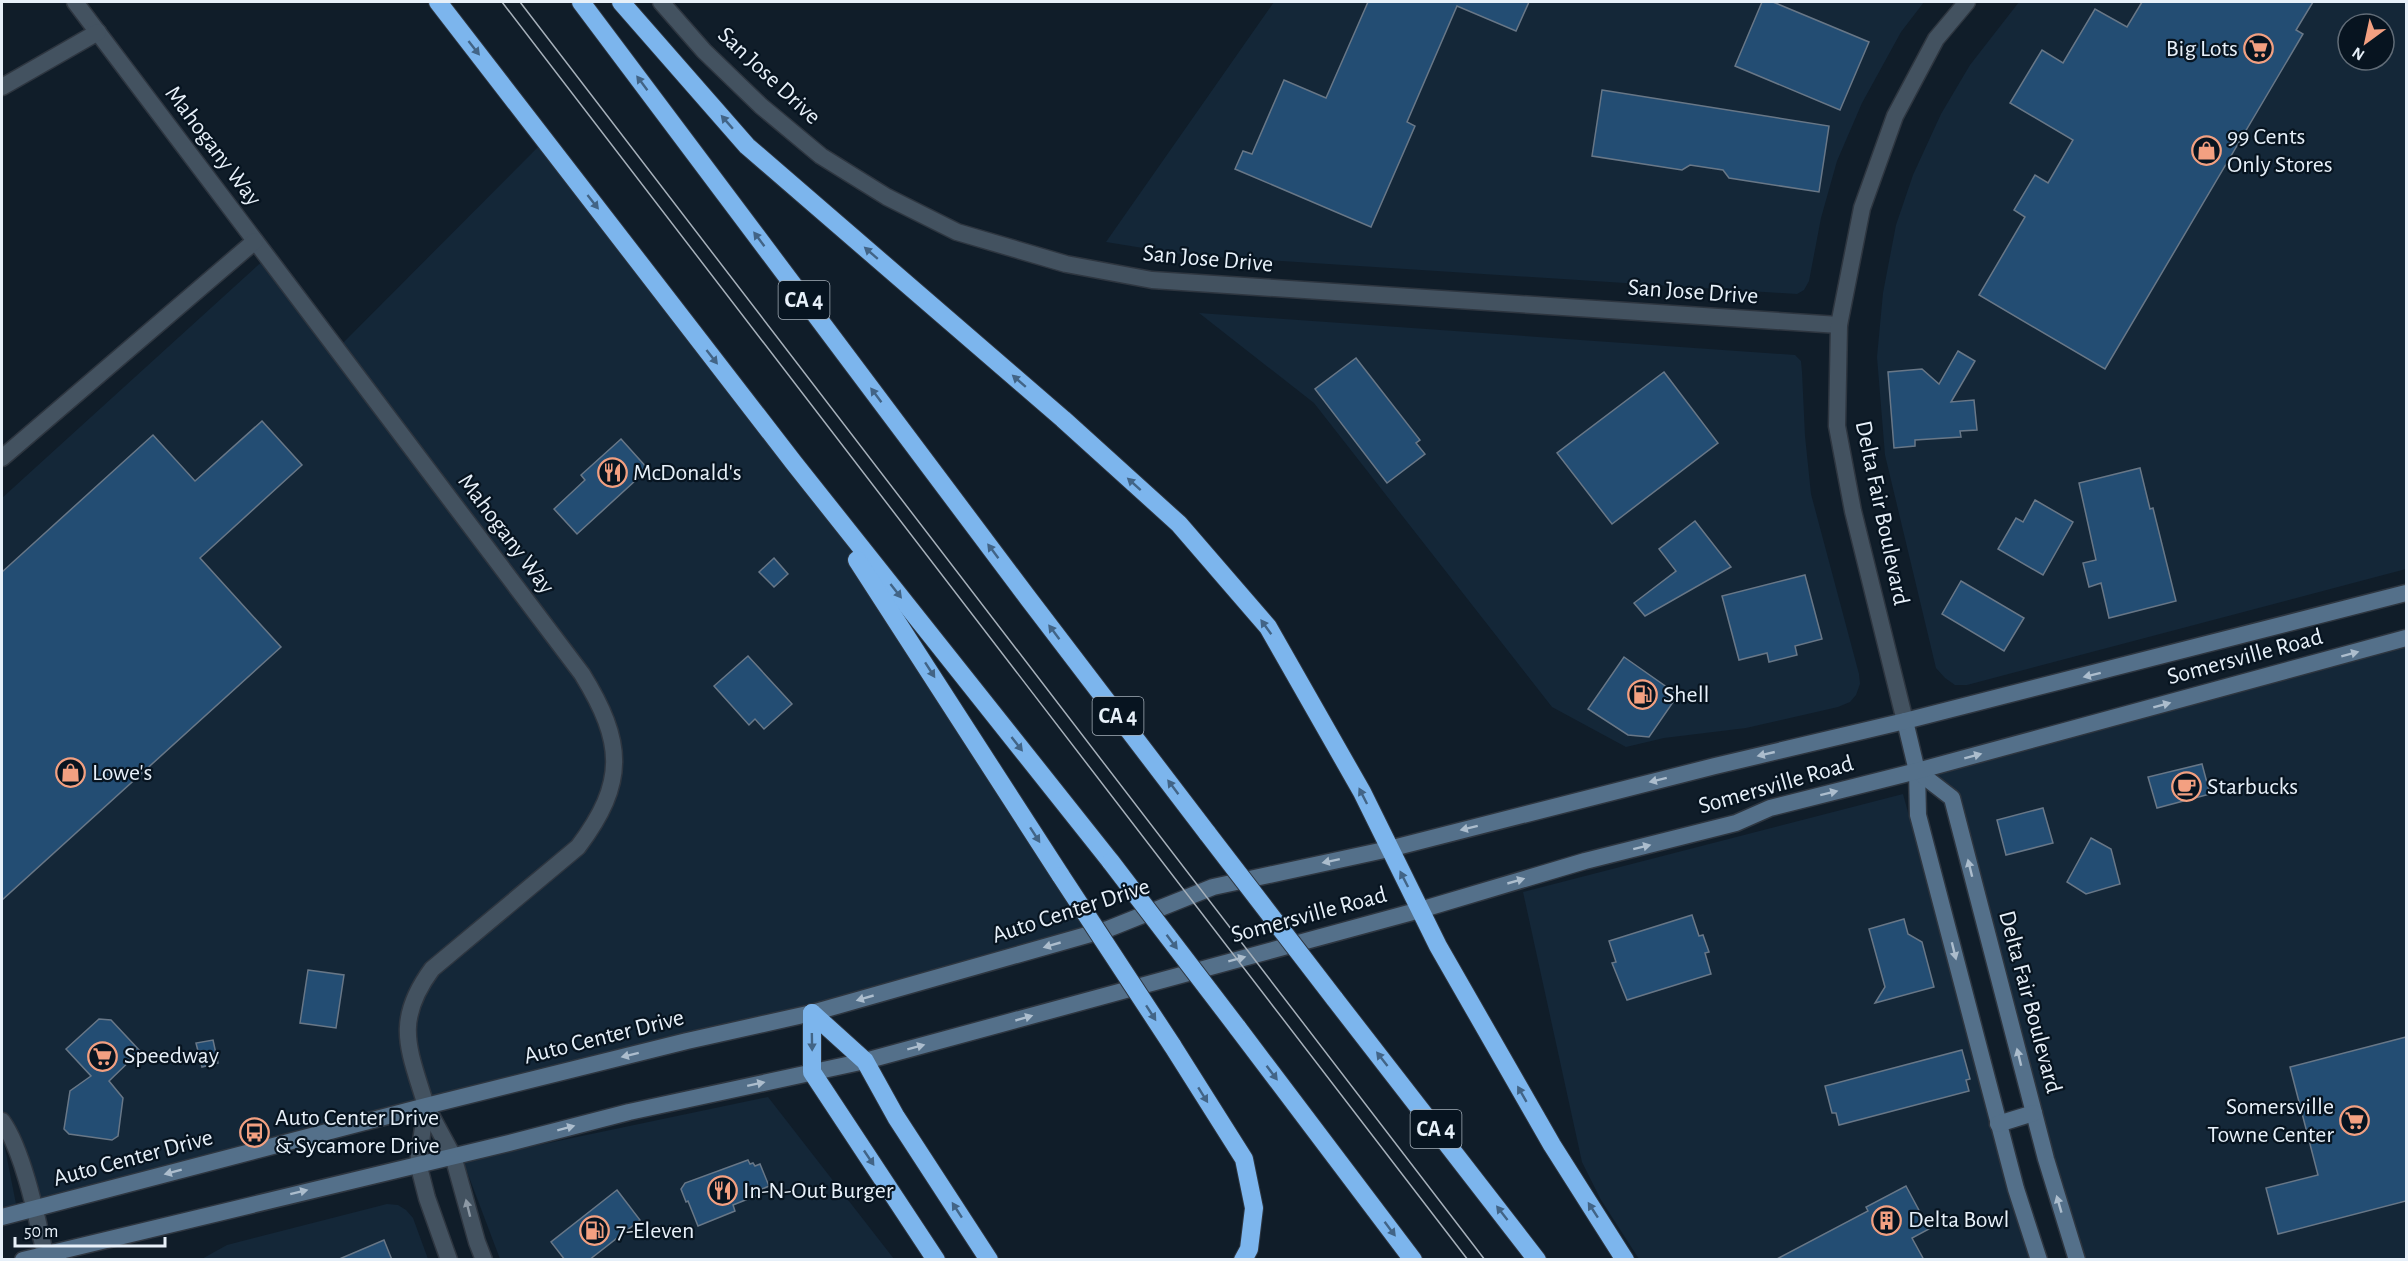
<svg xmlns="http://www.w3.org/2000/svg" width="2408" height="1261" font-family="'Alegreya Sans',sans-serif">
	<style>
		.built { fill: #142738; fill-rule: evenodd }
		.building { fill: #234d73; stroke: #687787; stroke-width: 1.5 }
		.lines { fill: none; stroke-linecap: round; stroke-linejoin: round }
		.minor-casing { stroke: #2e3640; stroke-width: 19 }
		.tertiary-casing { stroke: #2e3640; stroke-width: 19 }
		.secondary-casing { stroke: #2e3640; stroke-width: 19 }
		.motorway-casing { stroke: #2e3640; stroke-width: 20 }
		.minor { stroke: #435260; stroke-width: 16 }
		.tertiary { stroke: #435260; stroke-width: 16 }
		.secondary { stroke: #54708a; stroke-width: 16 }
		.motorway { stroke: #7cb5ed; stroke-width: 18 }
		.tram { stroke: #a6b0ba; stroke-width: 1.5 }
		.motorway-bridge-casing { stroke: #2e3640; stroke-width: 20; stroke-linecap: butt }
		.motorway-bridge { stroke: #7cb5ed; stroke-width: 18 }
		.oneway { fill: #426486 }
		.oneway2 { fill: #acbdcd }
		.oneway3 { fill: #8d99a5 }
		.labels { text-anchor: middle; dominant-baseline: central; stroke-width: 4.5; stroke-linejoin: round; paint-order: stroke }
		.shield { fill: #071420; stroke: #a4aeb8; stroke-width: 1.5 }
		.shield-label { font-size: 22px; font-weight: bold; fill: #e7f0f9 }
		.poi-label { font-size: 24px; fill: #e7f0f9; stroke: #071420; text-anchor: start }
		.street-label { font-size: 24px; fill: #e7f0f9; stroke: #071420 }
	</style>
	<rect width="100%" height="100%" fill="#101d29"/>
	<g class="built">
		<path d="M1274,2h650l-23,30 -39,71 -25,58 -16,57 -12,63 -5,9 -7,4 -611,-39 -80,-13z"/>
		<path d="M2019,2h387v567l-439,116h-12l-10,-7 -9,-10 -51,-213 -8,-98 6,-64 13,-68 17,-50 28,-61 29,-49zM2348,24h36v36h-36z"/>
		<path d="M545,140l249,323 302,465 -284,85 -777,195 -33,-87v-623l265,-241 70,92z"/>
		<path d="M1199,313l596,42 6,6 1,11 3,64 6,58 48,180 1,10 -4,11 -6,7 -12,5 -92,21 -82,10 -38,9 -74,-40 -238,-304z"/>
		<path d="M2406,638v621h-329l-125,-461 -35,-27z"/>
		<path d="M1903,794l127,465h-391l-38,-59 -19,-38 -59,-270z"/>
		<path d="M768,1097l126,162h-394l-37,-98z"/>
		<path d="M2,1133l14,71 -14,4z"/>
		<path d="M387,1204l11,1 8,5 7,8 15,41 -228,1 27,-15z"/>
	</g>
	<g class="building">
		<path d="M1368,2h161l-13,29 -59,-25 -50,116 8,4 -44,101 -136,-58 8,-18 9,3 32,-74 42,18z"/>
		<path d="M1762,2h11l96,40 -29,68 -105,-44z"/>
		<path d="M2142,2h171l-17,28 7,4 -198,335 -126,-74 46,-78 -11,-7 21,-35 13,8 25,-43 -63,-37 32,-53 21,13 32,-54 32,18z"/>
		<path d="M1602,90l227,36 -10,66 -90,-14 -6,-8 -33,-5 -8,5 -90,-14z"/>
		<path d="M1958,351l17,10 -24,41 23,-2 3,30 -17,1 1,6 -46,3v6l-21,2 -6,-76 34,-3 17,15z"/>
		<path d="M1356,358l64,82 -4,3 9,11 -38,29 -72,-94z"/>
		<path d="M1664,372l54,71 -106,81 -55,-71z"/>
		<path d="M262,421l40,44 -102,93 81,89 -279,253v-328l151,-137 42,46z"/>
		<path d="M621,439l27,30 -71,65 -23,-25 31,-29 -4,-5z"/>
		<path d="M2140,468l10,41 3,-1 23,93 -67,17 -8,-35 -12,4 -6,-24 13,-3 -17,-77z"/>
		<path d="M2035,500l38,22 -30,53 -45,-26 18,-31 7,4z"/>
		<path d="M1695,521l36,46 -86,49 -11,-13 42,-32 -17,-22z"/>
		<path d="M774,558l14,16 -14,13 -15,-15z"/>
		<path d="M1805,575l17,64 -27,7 2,9 -28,7 -2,-9 -28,7 -17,-64z"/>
		<path d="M1961,581l63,37 -20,33 -62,-37z"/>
		<path d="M748,656l44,48 -28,25 -9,-10 -6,6 -35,-39z"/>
		<path d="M1624,657l54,38 -29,42 -21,-2 -40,-26z"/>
		<path d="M2202,764l8,30 -53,14 -9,-31z"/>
		<path d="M2043,808l10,35 -47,12 -9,-35z"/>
		<path d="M2091,838l20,11 9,35 -34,10 -19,-12z"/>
		<path d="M1692,915l7,21 4,-1 6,17 -4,1 6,21 -84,26 -15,-37 4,-1 -7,-21z"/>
		<path d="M1904,919l4,15 14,8 12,45 -59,16 10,-16 -16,-58z"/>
		<path d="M308,970l36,5 -8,53 -36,-5z"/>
		<path d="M99,1019l12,1 29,31 -31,30 14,17 -5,38 -6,4 -43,-6 -5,-5 6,-38 21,-15 -25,-27z"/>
		<path d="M2406,1037v164l-128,33 -12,-46 52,-13 -28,-108z"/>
		<path d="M213,1040l5,23 -16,4 -6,-24z"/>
		<path d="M1962,1050l8,29 -4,1 3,11 -130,34 -3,-12h-4l-7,-27z"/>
		<path d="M748,1160l2,4 3,-1 2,3 5,-2 9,22 -7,3 1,4 -30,12 2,6 -37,15 -10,-25 -2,1 -5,-13 4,-6z"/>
		<path d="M1906,1186l23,43 -17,9 12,22h-149l93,-49 -2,-4z"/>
		<path d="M617,1190l23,30 -51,40h-24l-14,-18z"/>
		<path d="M384,1240l8,20h-55z"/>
	</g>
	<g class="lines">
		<defs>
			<g id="minor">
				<path d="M75,2l507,672c42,68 45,108 -4,173l-146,122c-39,53 -23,80 -6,137"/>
				<path d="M661,2l43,49 57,55 60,50 66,41 70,35 109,32 86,16 687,45"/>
				<path d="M2,87l96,-55"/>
				<path d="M2,458l253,-217"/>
			</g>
			<g id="tertiary">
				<path d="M1905,721l-52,-210 -16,-85 2,-101 23,-117 33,-92 41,-77 31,-37"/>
				<path d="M426,1106l27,50 24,86 7,18"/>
				<path d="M426,1106l-8,57 9,35 22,62"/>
				<path d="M2,1121c21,29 35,97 43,133"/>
			</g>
			<g id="secondary">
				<path d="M1905,721l12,50 1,44 98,374 23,71"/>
				<path d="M1917,771l35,27 94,361 31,101"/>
				<path d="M1998,1124l36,-11"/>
				<path d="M2,1217l424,-111 261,-65 125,-28 296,-84 105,-42 176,-38 326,-83 190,-45 501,-128"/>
				<path d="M23,1260l486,-117 120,-31 236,-51 555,-151 165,-49 151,-38 34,-15 147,-37 489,-133"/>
			</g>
			<g id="motorway">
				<path d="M438,2l356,461 317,399"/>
				<path d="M581,2l447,596 180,236"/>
				<path d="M621,2l126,144 316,273 116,105 89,103 94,165 76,154 114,199 73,115"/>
				<path d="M857,560l204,316"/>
				<path d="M1334,998l203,262"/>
				<path d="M812,1013l53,48 31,56 93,143"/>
				<path d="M812,1013v59l124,188"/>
				<path d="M1237,1027l176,233"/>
				<path d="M1172,1045l72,114 10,49 -5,41 -6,11"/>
			</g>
		</defs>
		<use href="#minor" class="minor-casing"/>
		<use href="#tertiary" class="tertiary-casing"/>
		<use href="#secondary" class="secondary-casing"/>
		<use href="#motorway" class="motorway-casing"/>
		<use href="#minor" class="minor"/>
		<use href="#tertiary" class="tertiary"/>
		<use href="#secondary" class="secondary"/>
		<use href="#motorway" class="motorway"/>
		<g class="tram">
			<path d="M502,2l966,1258"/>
			<path d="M520,2l965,1258"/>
		</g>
		<defs>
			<g id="motorway-bridge">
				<path d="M1208,834l126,164"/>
				<path d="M1111,862l126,165"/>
				<path d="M1061,876l111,169"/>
			</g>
		</defs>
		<use href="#motorway-bridge" class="motorway-bridge-casing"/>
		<use href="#motorway-bridge" class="motorway-bridge"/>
	</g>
	<defs><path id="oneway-solid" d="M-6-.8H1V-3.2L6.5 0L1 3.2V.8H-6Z" transform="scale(1.5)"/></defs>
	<g class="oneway">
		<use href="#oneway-solid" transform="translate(474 48) rotate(52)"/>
		<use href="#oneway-solid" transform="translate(642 83) rotate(-127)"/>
		<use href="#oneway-solid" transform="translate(727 122) rotate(-131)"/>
		<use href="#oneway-solid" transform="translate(593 202) rotate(52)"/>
		<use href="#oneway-solid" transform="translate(759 239) rotate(-127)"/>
		<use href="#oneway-solid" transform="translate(871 253) rotate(-139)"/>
		<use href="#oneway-solid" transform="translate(712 357) rotate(52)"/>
		<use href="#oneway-solid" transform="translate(1019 381) rotate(-139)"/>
		<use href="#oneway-solid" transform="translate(876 395) rotate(-127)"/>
		<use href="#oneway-solid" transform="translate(1134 484) rotate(-138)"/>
		<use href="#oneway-solid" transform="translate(993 551) rotate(-127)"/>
		<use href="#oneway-solid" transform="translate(896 591) rotate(52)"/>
		<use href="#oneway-solid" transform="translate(1266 627) rotate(-126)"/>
		<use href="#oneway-solid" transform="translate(1054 632) rotate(-127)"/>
		<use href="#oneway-solid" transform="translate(930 670) rotate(57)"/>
		<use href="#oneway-solid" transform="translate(1017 744) rotate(52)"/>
		<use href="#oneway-solid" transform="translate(1173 787) rotate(-127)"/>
		<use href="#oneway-solid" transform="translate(1363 796) rotate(-117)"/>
		<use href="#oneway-solid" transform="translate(1035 835) rotate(57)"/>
		<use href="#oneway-solid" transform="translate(1404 879) rotate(-117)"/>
		<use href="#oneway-solid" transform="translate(1172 942) rotate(53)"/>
		<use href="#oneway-solid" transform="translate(1151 1013) rotate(57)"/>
		<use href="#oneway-solid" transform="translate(812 1042) rotate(89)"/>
		<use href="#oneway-solid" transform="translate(1382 1059) rotate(-128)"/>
		<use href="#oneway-solid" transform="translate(1272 1073) rotate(53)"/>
		<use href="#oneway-solid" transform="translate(1522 1094) rotate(-120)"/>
		<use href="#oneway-solid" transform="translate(1203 1095) rotate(58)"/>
		<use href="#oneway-solid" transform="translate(869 1158) rotate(56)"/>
		<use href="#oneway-solid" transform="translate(957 1210) rotate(-123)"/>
		<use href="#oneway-solid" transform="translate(1593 1210) rotate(-123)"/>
		<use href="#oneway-solid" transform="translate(1502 1213) rotate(-128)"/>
		<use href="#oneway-solid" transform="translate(1390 1229) rotate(53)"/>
	</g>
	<g class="oneway2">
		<use href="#oneway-solid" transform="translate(2350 654) rotate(-15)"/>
		<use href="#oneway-solid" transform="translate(2092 675) rotate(166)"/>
		<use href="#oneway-solid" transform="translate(2162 705) rotate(-15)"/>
		<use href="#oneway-solid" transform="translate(1766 754) rotate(167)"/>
		<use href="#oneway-solid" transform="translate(1973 756) rotate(-15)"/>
		<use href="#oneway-solid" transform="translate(1658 780) rotate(166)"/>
		<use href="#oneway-solid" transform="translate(1829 793) rotate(-14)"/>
		<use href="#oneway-solid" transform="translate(1469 828) rotate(166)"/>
		<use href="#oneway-solid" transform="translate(1642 847) rotate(-14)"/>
		<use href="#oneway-solid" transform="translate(1331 861) rotate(168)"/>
		<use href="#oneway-solid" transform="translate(1970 868) rotate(-104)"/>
		<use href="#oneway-solid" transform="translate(1516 881) rotate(-16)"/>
		<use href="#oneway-solid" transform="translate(1052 945) rotate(164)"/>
		<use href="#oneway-solid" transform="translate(1954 951) rotate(76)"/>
		<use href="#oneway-solid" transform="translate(1237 959) rotate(-15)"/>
		<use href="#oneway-solid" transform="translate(865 998) rotate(164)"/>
		<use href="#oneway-solid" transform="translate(1024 1018) rotate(-16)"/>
		<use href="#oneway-solid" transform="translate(916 1047) rotate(-15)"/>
		<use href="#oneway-solid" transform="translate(630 1055) rotate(166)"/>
		<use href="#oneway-solid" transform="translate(2019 1057) rotate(-104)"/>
		<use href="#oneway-solid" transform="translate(756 1084) rotate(-12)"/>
		<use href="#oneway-solid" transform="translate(566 1128) rotate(-15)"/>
		<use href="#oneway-solid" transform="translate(173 1172) rotate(165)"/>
		<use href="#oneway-solid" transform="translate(299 1192) rotate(-14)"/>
		<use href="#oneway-solid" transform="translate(2059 1204) rotate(-106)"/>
	</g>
	<use class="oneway3" href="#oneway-solid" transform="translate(468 1208) rotate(-104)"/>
	<defs>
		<symbol id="supermarket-ring" viewBox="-11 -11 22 22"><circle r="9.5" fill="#071420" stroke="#f3a081" stroke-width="1.5"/><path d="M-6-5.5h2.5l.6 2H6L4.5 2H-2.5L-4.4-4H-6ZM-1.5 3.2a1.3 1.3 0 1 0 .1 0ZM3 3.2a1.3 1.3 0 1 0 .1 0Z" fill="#f3a081"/></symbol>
		<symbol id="shop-ring" viewBox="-11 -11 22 22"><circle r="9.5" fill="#071420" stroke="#f3a081" stroke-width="1.5"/><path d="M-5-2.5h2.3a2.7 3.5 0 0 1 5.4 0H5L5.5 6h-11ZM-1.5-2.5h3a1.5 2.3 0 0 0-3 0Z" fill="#f3a081"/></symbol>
		<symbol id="restaurant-ring" viewBox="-11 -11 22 22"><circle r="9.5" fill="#071420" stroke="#f3a081" stroke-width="1.5"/><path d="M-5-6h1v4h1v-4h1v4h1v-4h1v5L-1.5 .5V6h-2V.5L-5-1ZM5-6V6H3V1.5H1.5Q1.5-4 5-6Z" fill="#f3a081"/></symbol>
		<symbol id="fuel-ring" viewBox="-11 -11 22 22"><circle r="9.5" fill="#071420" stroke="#f3a081" stroke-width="1.5"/><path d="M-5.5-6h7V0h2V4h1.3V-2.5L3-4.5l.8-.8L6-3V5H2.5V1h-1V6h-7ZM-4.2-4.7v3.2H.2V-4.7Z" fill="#f3a081"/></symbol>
		<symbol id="cafe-ring" viewBox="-11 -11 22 22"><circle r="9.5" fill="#071420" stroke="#f3a081" stroke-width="1.5"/><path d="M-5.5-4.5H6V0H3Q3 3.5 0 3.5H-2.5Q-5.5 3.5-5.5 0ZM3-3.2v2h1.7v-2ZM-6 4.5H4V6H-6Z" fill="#f3a081"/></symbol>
		<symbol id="bus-ring" viewBox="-11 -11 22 22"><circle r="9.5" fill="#071420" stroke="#f3a081" stroke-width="1.5"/><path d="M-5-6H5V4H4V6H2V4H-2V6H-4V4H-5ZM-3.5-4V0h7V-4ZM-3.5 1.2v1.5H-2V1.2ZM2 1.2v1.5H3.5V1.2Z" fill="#f3a081"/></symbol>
		<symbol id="building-ring" viewBox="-11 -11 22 22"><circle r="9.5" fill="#071420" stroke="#f3a081" stroke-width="1.5"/><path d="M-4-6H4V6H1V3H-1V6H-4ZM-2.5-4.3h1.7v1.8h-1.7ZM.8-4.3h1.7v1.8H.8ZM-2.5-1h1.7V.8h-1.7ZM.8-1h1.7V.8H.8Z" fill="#f3a081"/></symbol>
	</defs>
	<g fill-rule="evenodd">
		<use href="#supermarket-ring" x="2242" y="32" width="33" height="33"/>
		<use href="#shop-ring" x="2190" y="134" width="33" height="33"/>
		<use href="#restaurant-ring" x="596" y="456" width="33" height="33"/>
		<use href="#fuel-ring" x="1626" y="678" width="33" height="33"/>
		<use href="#shop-ring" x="54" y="756" width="33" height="33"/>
		<use href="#cafe-ring" x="2170" y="770" width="33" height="33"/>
		<use href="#supermarket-ring" x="86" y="1040" width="33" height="33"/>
		<use href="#supermarket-ring" x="2338" y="1104" width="33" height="33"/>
		<use href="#bus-ring" x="238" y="1116" width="33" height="33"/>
		<use href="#restaurant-ring" x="706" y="1174" width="33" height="33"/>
		<use href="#building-ring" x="1870" y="1204" width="33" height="33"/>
		<use href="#fuel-ring" x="578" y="1214" width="33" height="33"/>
	</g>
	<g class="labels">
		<g class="shield">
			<rect x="778.5" y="281" width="51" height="38" rx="4.5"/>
			<rect x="1092.5" y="697" width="51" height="38" rx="4.5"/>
			<rect x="1410.5" y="1110" width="51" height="38" rx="4.5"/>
		</g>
		<g class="shield-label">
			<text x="804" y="300">CA 4</text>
			<text x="1118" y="716">CA 4</text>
			<text x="1436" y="1129">CA 4</text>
		</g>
		<g class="poi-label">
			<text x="2238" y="49" text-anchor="end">Big Lots</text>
			<text x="2227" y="137">99 Cents<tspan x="2227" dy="28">Only Stores</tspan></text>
			<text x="633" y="473">McDonald's</text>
			<text x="1663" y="695">Shell</text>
			<text x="92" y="773">Lowe's</text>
			<text x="2207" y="787">Starbucks</text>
			<text x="124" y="1056">Speedway</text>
			<text x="2334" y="1107" text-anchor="end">Somersville<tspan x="2334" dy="28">Towne Center</tspan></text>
			<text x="275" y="1118">Auto Center Drive<tspan x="275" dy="28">&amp; Sycamore Drive</tspan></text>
			<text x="743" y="1191">In-N-Out Burger</text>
			<text x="1908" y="1220">Delta Bowl</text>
			<text x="616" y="1231">7-Eleven</text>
		</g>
		<g class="street-label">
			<text transform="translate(769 76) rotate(43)">San Jose Drive</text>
			<text transform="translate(213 146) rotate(53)">Mahogany Way</text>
			<text transform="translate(1208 259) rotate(5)">San Jose Drive</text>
			<text transform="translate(1693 292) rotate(4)">San Jose Drive</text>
			<text transform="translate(1882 513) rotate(78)">Delta Fair Boulevard</text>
			<text transform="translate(506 534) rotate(53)">Mahogany Way</text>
			<text transform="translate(2245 657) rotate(-15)">Somersville Road</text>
			<text transform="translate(1776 785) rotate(-16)">Somersville Road</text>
			<text transform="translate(1071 911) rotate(-18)">Auto Center Drive</text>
			<text transform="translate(1309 915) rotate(-15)">Somersville Road</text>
			<text transform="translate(2030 1002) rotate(75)">Delta Fair Boulevard</text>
			<text transform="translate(604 1037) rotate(-14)">Auto Center Drive</text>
			<text transform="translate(133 1158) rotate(-15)">Auto Center Drive</text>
		</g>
	</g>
	<rect width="2408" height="1261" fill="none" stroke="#e7f0f9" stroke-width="6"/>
	<g transform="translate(2366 42) rotate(213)"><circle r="28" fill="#071420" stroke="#616c77" stroke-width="1.5"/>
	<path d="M0-4.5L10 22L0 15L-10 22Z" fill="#f3a081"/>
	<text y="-9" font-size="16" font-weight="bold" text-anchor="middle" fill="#e7f0f9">N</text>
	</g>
	<path d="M15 1237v9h150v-9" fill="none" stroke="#e7f0f9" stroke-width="3"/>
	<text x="24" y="1237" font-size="18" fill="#e7f0f9" stroke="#071420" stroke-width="4.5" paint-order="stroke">50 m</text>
</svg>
